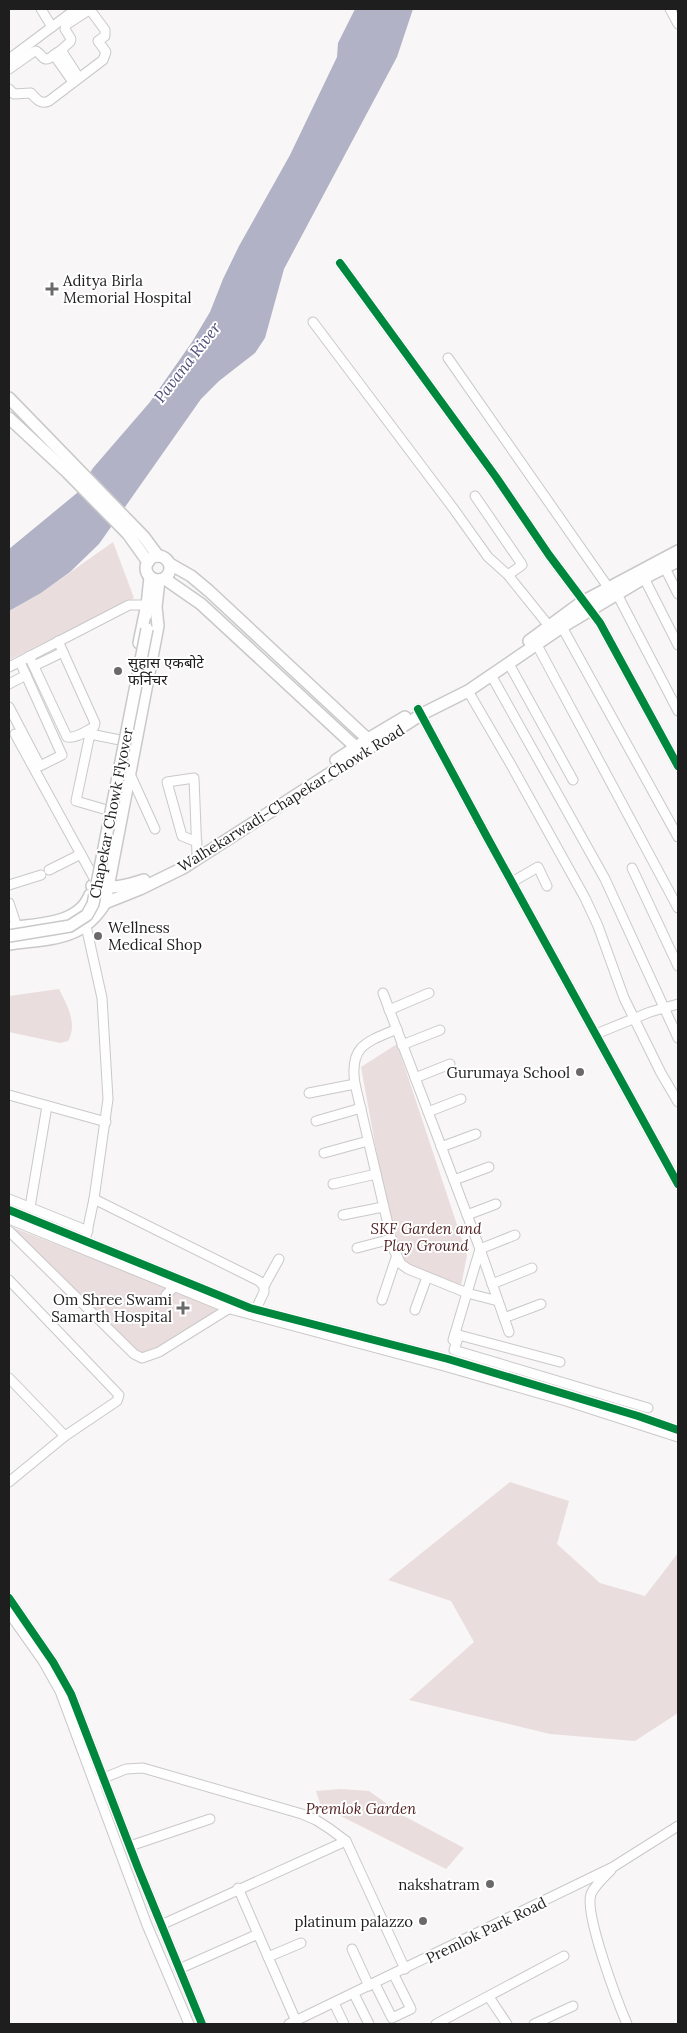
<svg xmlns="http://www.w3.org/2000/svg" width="687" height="2033" font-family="Lora,'Noto Sans Devanagari',serif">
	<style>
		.green { fill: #eadddd }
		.water { fill: #b1b2c5 }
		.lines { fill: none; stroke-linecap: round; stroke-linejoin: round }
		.minor-casing { stroke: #cac9ca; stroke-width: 11 }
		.major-casing { stroke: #cac9ca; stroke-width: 14 }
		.minor { stroke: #fefefe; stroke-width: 9 }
		.major { stroke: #fefefe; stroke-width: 11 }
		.major-bridge-casing { stroke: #cac9ca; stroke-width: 14; stroke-linecap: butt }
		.major-bridge { stroke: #fefefe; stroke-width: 11 }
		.cycleway-casing { stroke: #fff; stroke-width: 11 }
		.cycleway { stroke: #00873e; stroke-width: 8 }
		.poi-dot { fill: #6b6a6b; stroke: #fff; stroke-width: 2 }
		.labels { text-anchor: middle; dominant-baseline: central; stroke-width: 4; stroke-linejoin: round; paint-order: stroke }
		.poi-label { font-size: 15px; fill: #1f1e1f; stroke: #fff; text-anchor: end }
		.street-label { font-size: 15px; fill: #1f1e1f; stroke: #fff }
		.park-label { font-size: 15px; font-style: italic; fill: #522323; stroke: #fff }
		.water-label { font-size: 16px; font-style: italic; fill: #4d4f79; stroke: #fff }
	</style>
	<rect width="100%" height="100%" fill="#f8f6f7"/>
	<g class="green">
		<path d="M113,542l21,56 -125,62v-49l32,-18z"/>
		<path d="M59,989c8,16 19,35 9,52l-8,2 -51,-11v-36z"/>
		<path d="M397,1044l70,211 -6,31 -64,-22 -36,-197z"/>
		<path d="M9,1226l216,84 -84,48 -132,-130z"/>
		<path d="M510,1482l59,19 -12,43 43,39 45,13 33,-43v160l-43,28 -85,-7 -141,-34 65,-58 -23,-41 -63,-21z"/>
		<path d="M341,1789l28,2 35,25 60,32 -18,21 -125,-63 -5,-15z"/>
	</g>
	<path class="water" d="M355,9h58l-16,48 -113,212 -19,69 -10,15 -36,28 -18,18 -102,145 -29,28 -29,21 -32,18v-62l68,-56 16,-25 57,-66 42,-60 18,-30 13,-33 16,-33 51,-91 47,-98 1,-14z"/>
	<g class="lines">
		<defs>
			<g id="minor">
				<path d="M41,9l11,18"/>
				<path d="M670,9l8,15"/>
				<path d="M58,52l-4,3 19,27"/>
				<path d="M9,59l67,-50"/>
				<path d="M9,69l24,-17 3,-1c8,5 7,13 18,4"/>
				<path d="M9,89l5,5 17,-1c5,6 10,12 18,8l54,-41 3,-8 -8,-11 7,-5v-6l-14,-19 -2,-1 -23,15 -1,4 6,10 -1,3 -9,8 18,28"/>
				<path d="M340,263l156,214 53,78 51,68 78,143"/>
				<path d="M313,322l140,186 35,49 20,18 41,51"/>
				<path d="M448,358l160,229"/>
				<path d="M475,496l46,67 1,2 -14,10"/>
				<path d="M665,568l13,26"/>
				<path d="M644,578l34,67"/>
				<path d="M617,594l61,117"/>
				<path d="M562,627l116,210"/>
				<path d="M537,645l141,263"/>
				<path d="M29,656l38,81c9,2 19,-6 27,-10l1,-4 -37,-82"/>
				<path d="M509,664l64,116"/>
				<path d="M34,666l29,-14"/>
				<path d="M9,667l120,-62h17"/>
				<path d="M491,675l114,204 73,159"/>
				<path d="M9,684l17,-9"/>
				<path d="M468,691l42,72 75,135 13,28 26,72 37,75 17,29"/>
				<path d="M9,707l31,59 22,-11 -42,-93"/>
				<path d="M418,709l69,128 191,347"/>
				<path d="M15,734l79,144"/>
				<path d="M130,774l25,55"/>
				<path d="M107,810l-31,-9 14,-67 30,6"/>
				<path d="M197,842l-15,-6 -15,-54 27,-4 3,76"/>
				<path d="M632,868l46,98"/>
				<path d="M49,870l32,-16"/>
				<path d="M512,882l26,-15 9,19"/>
				<path d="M9,885l32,-10"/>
				<path d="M9,903l8,24"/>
				<path d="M82,921l4,5 16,72 6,101 -14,100 -10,47"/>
				<path d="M383,993l97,256 29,83"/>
				<path d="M389,1010l40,-17"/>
				<path d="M397,1029c-31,13 -48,17 -42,55l39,166 7,14 7,5 59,24 31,8"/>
				<path d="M596,1034l54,-22 28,-8"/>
				<path d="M402,1045l38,-15"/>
				<path d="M415,1078l35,-14"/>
				<path d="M309,1093l46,-9"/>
				<path d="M9,1095l97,27"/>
				<path d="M428,1112l33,-13"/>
				<path d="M316,1121l45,-13"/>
				<path d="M441,1147l35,-13"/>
				<path d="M324,1153l44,-12"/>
				<path d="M454,1180l35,-13"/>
				<path d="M333,1184l43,-10"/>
				<path d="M9,1199l79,32"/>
				<path d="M94,1199l165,82 5,5v6l-8,17"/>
				<path d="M30,1207l17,-101"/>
				<path d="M9,1210l241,98 198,51 190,57 40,14"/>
				<path d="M343,1215l40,-8"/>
				<path d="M467,1215l29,-11"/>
				<path d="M9,1219l221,90 214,57 122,35 112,36"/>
				<path d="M9,1231l125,123 8,4 17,-6 74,-46"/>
				<path d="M357,1248l34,-9"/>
				<path d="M9,1280l110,115 -2,6 -52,35 -56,46"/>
				<path d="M492,1284l40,-16"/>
				<path d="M264,1286l15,-27"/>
				<path d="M166,1295l9,-9"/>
				<path d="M382,1300l14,-42"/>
				<path d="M415,1310l12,-33"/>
				<path d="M504,1318l37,-14"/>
				<path d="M455,1334l105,28"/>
				<path d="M459,1335l-5,15 194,58"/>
				<path d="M453,1340l27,-91 35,-14"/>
				<path d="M9,1378l56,58"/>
				<path d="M9,1598l44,64 18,32 67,174 64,156"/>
				<path d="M9,1613l34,48 17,30 87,234 42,99"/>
				<path d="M99,1780l27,-11 17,-1 159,46 14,6 14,9 16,12 59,128"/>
				<path d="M130,1846l80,-27"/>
				<path d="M611,1870c-7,7 -16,15 -20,24 -7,20 27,109 36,130"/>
				<path d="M238,1888l58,133"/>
				<path d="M161,1925l185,-84"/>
				<path d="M352,1949l17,37"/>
				<path d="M268,1957l33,-14"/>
				<path d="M179,1969l79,-35"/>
				<path d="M375,1984l17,34 19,-9 -17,-34"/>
				<path d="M354,1994l15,30"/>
				<path d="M489,1997l18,27"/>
				<path d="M334,2003l10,21"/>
				<path d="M289,2024l324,-157 65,-41"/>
				<path d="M436,2024l128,-68"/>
				<path d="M534,2024l39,-18"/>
			</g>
			<g id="major">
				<path d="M9,398l135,139 14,19"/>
				<path d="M9,418l58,54 61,62 20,28"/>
				<circle cx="158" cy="568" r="12"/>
				<path d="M170,564l21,12 18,15 163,152"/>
				<path d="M165,579l36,25 159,147"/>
				<path d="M146,615l4,-38"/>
				<path d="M529,641l53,-39 96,-51"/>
				<path d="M139,643l7,-34"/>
				<path d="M336,760l32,-21 37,-22"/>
				<path d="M92,886c20,3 34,0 52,-6"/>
				<path d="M87,901l18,2 35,-14 43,-21 239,-154 46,-23 94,-64 82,-49 34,-17"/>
				<path d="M9,928c27,-4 70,-3 81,-33"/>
				<path d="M9,944c41,-6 72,-2 96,-41l53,-277 -2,-19 3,-27"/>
			</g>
		</defs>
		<use href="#minor" class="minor-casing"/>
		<use href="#major" class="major-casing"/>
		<use href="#minor" class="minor"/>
		<use href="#major" class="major"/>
		<defs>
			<path id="major-bridge" d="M9,936l61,-10 17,-11 6,-11 54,-275"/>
		</defs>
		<use href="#major-bridge" class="major-bridge-casing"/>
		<use href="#major-bridge" class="major-bridge"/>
		<defs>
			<g id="cycleway">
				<path d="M340,263l156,214 53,78 51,68 78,143"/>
				<path d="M418,709l69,128 191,347"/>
				<path d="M9,1210l241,98 198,51 190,57 40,14"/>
				<path d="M9,1598l44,64 18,32 67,174 64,156"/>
			</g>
		</defs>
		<use href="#cycleway" class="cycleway-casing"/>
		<use href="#cycleway" class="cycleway"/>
	</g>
	<g class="poi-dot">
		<path d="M49.5 281.5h5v5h5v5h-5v5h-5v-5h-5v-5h5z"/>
		<circle cx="118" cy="671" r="5"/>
		<circle cx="98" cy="936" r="5"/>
		<circle cx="580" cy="1072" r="5"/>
		<path d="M180.5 1300.5h5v5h5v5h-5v5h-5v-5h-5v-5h5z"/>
		<circle cx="490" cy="1884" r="5"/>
		<circle cx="423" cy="1921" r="5"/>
	</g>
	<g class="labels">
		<g class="poi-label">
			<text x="63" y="280" text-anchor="start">Aditya Birla<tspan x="63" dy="17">Memorial Hospital</tspan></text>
			<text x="128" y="662" text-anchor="start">सुहास एकबोटे<tspan x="128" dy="17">फर्निचर</tspan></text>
			<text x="108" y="927" text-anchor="start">Wellness<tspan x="108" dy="17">Medical Shop</tspan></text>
			<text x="570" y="1072">Gurumaya School</text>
			<text x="172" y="1299">Om Shree Swami<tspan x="172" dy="17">Samarth Hospital</tspan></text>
			<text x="480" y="1884">nakshatram</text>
			<text x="413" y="1921">platinum palazzo</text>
		</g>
		<g class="street-label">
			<text transform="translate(291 798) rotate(-32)">Walhekarwadi-Chapekar Chowk Road</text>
			<text transform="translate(111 813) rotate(-79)">Chapekar Chowk Flyover</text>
			<text transform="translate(486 1930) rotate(-26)">Premlok Park Road</text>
		</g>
		<g class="park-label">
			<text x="426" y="1228">SKF Garden and<tspan x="426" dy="17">Play Ground</tspan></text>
			<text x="361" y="1808">Premlok Garden</text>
		</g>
		<g class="water-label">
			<text transform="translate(187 362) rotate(-52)">Pavana River</text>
		</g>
	</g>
	<rect width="687" height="2033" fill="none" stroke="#1f1e1f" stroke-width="20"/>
</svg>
